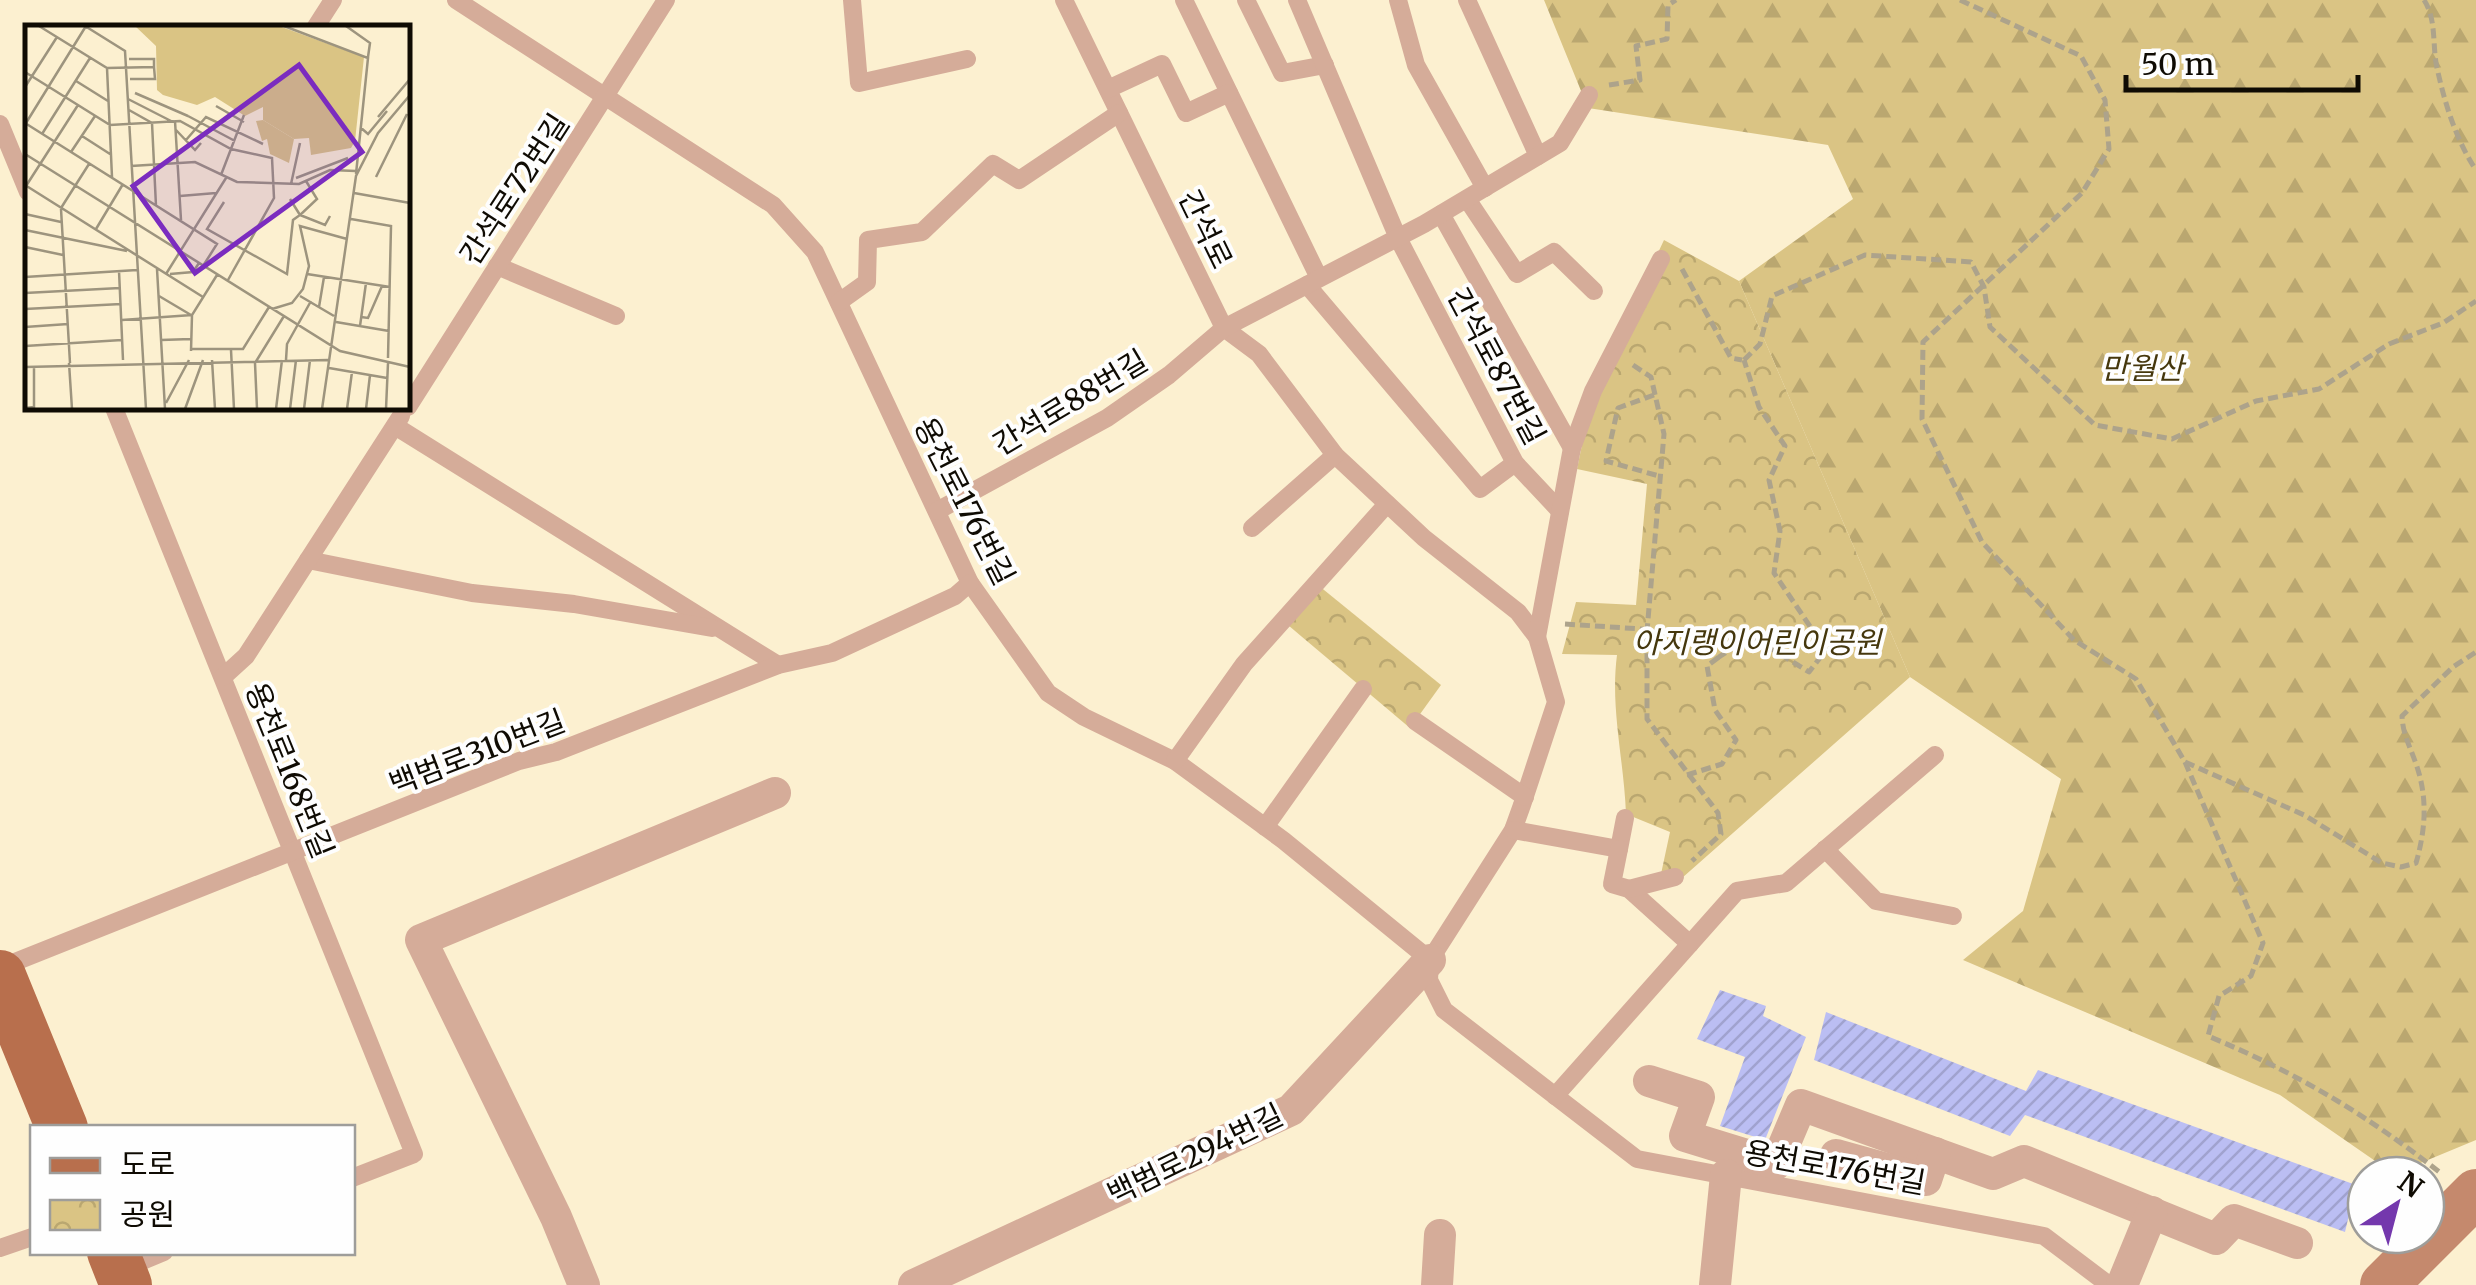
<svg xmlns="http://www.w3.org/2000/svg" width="2476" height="1285" font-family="Merriweather,'Noto Sans KR',serif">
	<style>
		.forest { fill: url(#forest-firs) }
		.park { fill: url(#park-crowns) }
		.building { fill: url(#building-hatch) }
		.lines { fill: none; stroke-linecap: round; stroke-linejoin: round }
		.path { stroke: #ada38b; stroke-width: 5; stroke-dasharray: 10 5; stroke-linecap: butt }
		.lane { stroke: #d5ac99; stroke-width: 18 }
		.street { stroke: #d5ac99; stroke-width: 32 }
		.secondary { stroke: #c5896d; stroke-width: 48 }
		.primary { stroke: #b86f4d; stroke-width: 52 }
		.labels { text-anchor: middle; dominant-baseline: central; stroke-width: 8; stroke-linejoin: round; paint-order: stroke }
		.street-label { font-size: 30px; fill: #0f0b03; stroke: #fefefe }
		.park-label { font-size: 30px; font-style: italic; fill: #45370d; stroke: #fefefe }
		.inset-road { fill: none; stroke: #9d947e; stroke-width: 2.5 }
		.view { fill: #7b2cbf; fill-opacity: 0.15; stroke: #7b2cbf; stroke-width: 5 }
		.inset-edge { fill: none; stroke: #0f0b03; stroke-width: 5 }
	</style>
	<defs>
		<pattern id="forest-firs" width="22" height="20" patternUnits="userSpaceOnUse" patternTransform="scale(2.5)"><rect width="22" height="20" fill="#dac484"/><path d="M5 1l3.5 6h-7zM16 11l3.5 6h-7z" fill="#baa770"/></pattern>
		<pattern id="park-crowns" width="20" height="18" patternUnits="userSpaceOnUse" patternTransform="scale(2.5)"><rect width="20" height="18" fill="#dac484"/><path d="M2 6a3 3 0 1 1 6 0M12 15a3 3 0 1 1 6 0" fill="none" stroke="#baa770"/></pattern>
		<pattern id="building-hatch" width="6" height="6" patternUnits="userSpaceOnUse" patternTransform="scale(2.5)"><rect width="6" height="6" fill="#bbbef3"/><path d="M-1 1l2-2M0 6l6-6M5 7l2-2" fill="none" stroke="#a0a2cf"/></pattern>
	</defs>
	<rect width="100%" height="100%" fill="#fcf0d0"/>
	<path class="forest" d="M1544,0h932v1140l-82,34 -114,-79 -317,-135 60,-49 38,-132 -151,-102 -171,-396 114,-82 -25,-54 -240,-37z"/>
	<g class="park">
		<path d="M1664,240l75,41 171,396 -228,201 -21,-4 9,-42 -44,-18c-2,-54 -16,-106 -9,-159l-55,-1 14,-52 60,3 11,-121 -70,-15 16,-78z"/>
		<path d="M1313,581l128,104 -31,43 -128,-108z"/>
	</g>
	<g class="building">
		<path d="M1720,990l46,16 -3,10 43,21 -41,103 -45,-14 25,-69 -48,-18z"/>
		<path d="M1826,1012l200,79 12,-21 318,115 -11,47 -320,-117 -15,21 -196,-76z"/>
	</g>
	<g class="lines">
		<g class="path">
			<path d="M1960,0l121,56 24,44 4,49 -27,44 -159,149 -1,77 60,123 92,98 62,39 49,83 78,181 -12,33 -32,20 -11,40c91,38 156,77 234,138"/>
			<path d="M2424,0c13,20 8,46 13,68 8,36 19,72 39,102"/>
			<path d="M1609,85l31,-5 -4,-34 31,-7 1,-34 8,-5"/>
			<path d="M1682,269l49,89 11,2"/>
			<path d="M1744,360l16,-16 12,-48 93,-41 106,7 13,25 6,40 105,98 77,14 84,-38 63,-12 70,-45 54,-21 33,-22"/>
			<path d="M1633,365l18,12 13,57 -17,197v88l71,94 3,21 -29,27"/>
			<path d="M1654,395l-36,13 -12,53 53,15"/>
			<path d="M1565,624l138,9 16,24 32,-21 58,36 17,-22 -52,-77 6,-42 -11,-51 16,-34 -26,-39 -15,-47"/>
			<path d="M2185,762l119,53 78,48 19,4 15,-4c10,-35 12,-67 -1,-102 -6,-17 -12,-26 -13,-45l51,-49 23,-15"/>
			<path d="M1687,775l35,-11 14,-24 -21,-30 -8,-44 12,-9"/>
		</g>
		<g class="lane">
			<path d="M456,0l317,205 42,47 155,331 78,110 36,24 91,44 108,79 147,120"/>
			<path d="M852,0l7,83 108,-24"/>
			<path d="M1064,0l160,328 35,26 76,101 89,83 94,74 19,25 19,65 -34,103 -9,25 -83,130 -1,20 15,30 193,149 407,77 65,49"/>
			<path d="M1184,0l135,278"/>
			<path d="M1246,0l36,73 43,-8"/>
			<path d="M1297,0l101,238 117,225 45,48"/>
			<path d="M1398,0l18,65 69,123"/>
			<path d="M1467,0l71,156"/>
			<path d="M315,28l18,-28"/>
			<path d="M1108,89l54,-25 24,49 43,-20"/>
			<path d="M0,124l28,68"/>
			<path d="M1467,199l50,75 37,-22 40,39"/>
			<path d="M1441,214l131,234"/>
			<path d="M497,266l119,50"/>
			<path d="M1307,285l173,204 35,-26"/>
			<path d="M839,302l28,-20 1,-42 54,-8 71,-68 26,16 100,-67"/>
			<path d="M408,407l258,-407"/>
			<path d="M114,408l300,746 -62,24"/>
			<path d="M395,426l383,239"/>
			<path d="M937,511l170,-93 62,-43 55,-47 200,-104 136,-81 29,-48"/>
			<path d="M1252,528l83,-73"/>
			<path d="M308,560l164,33 102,11 138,24"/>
			<path d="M1537,637l35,-189 21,-57 68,-132"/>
			<path d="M223,677l23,-21 155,-240"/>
			<path d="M1415,721l110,76"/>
			<path d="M1175,761l69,-97 143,-160"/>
			<path d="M1265,827l98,-138"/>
			<path d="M1513,830l106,19 6,-31"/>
			<path d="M1619,849l-7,35 17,5 61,55"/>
			<path d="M1825,849l51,52 77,15"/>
			<path d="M1629,889l46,-12"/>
			<path d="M0,968l519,-207 37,-9 222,-87 54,-12 123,-57 15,-13"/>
			<path d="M1555,1096l182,-205 49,-8 149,-128"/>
			<path d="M0,1248l32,-11"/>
			<path d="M123,1269l41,-17"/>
		</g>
		<g class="street">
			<path d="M1649,1081l50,16 -14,39 91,28 25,-59 192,69 31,-13 192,78 18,-19 63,23"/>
			<path d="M1836,1155l90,25 9,-27"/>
			<path d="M584,1285l-28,-68 -135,-277 354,-147"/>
			<path d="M914,1285l377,-175 139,-150"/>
			<path d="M1437,1285l3,-50"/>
			<path d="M1715,1285l11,-110"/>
			<path d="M2122,1285l30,-73"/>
		</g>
		<path class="secondary" d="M2384,1285l92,-92"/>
		<g class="primary">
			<path d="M0,976l62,152"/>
			<path d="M113,1252l13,33"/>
		</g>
	</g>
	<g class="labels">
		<g class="street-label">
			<text transform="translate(514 189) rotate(-57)">간석로72번길</text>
			<text transform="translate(1206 229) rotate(64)">간석로</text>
			<text transform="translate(1497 366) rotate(62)">간석로87번길</text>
			<text transform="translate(1070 402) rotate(-31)">간석로88번길</text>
			<text transform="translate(965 501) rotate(63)">용천로176번길</text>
			<text transform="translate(477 752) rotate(-21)">백범로310번길</text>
			<text transform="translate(290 770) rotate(68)">용천로168번길</text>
			<text transform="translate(1195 1154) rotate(-26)">백범로294번길</text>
			<text transform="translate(1835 1167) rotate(10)">용천로176번길</text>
		</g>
		<g class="park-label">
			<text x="2142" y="368">만월산</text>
			<text x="1757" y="642">아지랭이어린이공원</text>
		</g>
	</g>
	<g transform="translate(25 25)">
		<rect width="385" height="385" fill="#fcf0d0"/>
		<path d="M110,1h144l85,31 -9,84 -4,7 -40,7 -2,-17 -15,1 -31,-19v-13l-18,9 -30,-19 -18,8 -34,-10 -6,-5 -1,-44z" fill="#dac484"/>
		<path d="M238,95l31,19 -5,24 -19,-9 -3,-15 -5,2 -6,-20z" fill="#dac484"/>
		<path class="inset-road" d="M14,1l68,42 47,-1v-8h-25M60,1l40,25 21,358M259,1l84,32 -12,116M321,1l24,17 -2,14M82,43l5,109M0,47l85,53 70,-4 51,28 41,9 2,40 -46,82M105,54h25l-1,-12M51,56l32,20M0,62l32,-50M110,68l53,23M103,74l45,23M191,81l28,16M104,85l23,13 4,83M163,91l47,25M353,92l32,-38M150,96l6,99M0,98l192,121 -14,22M1,98l60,-97M335,102l8,7 19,-23M151,105l19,20 6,-7M17,109l48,-76M57,111l28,18M161,115l20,-23 57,27M46,127l24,-36M0,129l315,197 70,16M106,141l64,-4 42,20 62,2 31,-14 26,1M196,150l23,-60M351,152l31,-63M271,153l52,-20M281,156l11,18 -17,16 25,10 5,-9M266,159l9,-41M0,160l178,112M1,161l52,-81M329,168l56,10M155,171l36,-3M199,177l-17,27 80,45 6,-54 7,-5 -10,-16M36,183l28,-44M36,184l9,154M0,189l36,8M326,194l40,7 -3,132M71,204l27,-45M0,205l102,21M0,222l38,8M132,244l8,140M94,246l4,89M141,249l60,-96M145,249l23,-2 6,-9M282,249l83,13M0,252l112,-7M0,268l95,-5M134,271l32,19M275,271l34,20M294,282l5,-30M0,284l96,-5M247,284l20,-6 11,-14 6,-23 -9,-40 47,13M336,292l7,1 14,-32M97,295l70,-5M311,297l53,9M335,301l6,-43M0,302l43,-3M136,315l30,-1M0,321l97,-6M166,324h52l26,-42M206,325l3,59M166,326l1,-36 25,-40M187,335l3,49M261,335l1,-16 24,-43M44,338l3,46M0,342l303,-7M304,343l58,10M141,378l23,-43M0,383l9,-1v-41M160,384l18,-49M232,384l-2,-46 29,-47M251,384l6,-49M265,384l6,-49M279,384l6,-49M297,384l34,-233 22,-43 32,-38M322,384l5,-37M341,384l4,-34M361,384l2,-46"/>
		<path class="view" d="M274,40l63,87 -167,121 -62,-87z"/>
		<rect width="385" height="385" class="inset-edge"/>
	</g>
	<rect x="30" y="1125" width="325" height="130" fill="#fefefe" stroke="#9e9d9a" stroke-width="2.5"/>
	<rect x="50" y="1158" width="50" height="15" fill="#b86f4d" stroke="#9e9d9a" stroke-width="2.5"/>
	<text x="120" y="1175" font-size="30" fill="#0f0b03">도로</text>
	<rect x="50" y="1200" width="50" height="30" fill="url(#park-crowns)" stroke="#9e9d9a" stroke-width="2.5"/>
	<text x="120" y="1225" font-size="30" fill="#0f0b03">공원</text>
	<g transform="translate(2396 1205) rotate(36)"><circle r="48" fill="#fefefe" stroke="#9e9d9a" stroke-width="2.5"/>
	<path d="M0-8L18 38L0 25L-18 38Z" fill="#7438ad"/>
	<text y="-15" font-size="28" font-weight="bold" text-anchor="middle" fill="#0f0b03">N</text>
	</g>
	<path d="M2126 75v15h232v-15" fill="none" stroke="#0f0b03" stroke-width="5"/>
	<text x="2141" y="75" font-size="30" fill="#0f0b03" stroke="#fefefe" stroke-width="8" paint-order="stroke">50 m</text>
</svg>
